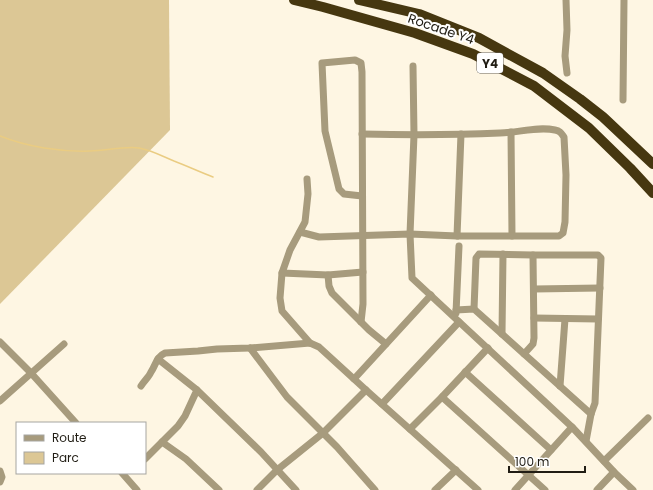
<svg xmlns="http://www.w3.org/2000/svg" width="653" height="490" font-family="Poppins,sans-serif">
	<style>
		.green { fill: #dcc795 }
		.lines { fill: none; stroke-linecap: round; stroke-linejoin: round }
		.stream { stroke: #eacc82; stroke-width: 1.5 }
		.minor { stroke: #a79b7d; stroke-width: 7 }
		.highway { stroke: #463710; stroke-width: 10 }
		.labels { text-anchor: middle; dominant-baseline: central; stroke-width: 4; stroke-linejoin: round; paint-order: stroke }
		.shield { fill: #fff; stroke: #64615a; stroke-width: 1 }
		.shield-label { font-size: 12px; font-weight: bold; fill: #211d14 }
		.street-label { font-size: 13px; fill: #211d14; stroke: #fff }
	</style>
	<rect width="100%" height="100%" fill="#fef6e3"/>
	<path class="green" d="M0,0h169l1,130 -170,174z"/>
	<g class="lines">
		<path class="stream" d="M0,136c27,11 61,16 90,15 15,0 34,-5 49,-3 12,2 23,8 35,13 13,5 26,11 39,16"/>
		<g class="minor">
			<path d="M566,0l1,30 -2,26 2,17"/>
			<path d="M413,66l1,69 -4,99 2,44 160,149 42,45 19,18"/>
			<path d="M623,100l1,-100"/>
			<path d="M511,132l1,104"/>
			<path d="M307,179l1,15 -3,28 -15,28 -8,23 -2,25 2,13 28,32"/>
			<path d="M300,232l19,5 91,-3 47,2h102l4,-3 2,-11 1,-47 -2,-38c-3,-4 -4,-6 -9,-7 -18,-4 -37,3 -55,3 -46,2 -92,2 -138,1"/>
			<path d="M457,236l4,-102"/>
			<path d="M282,273l46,2 35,-3"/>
			<path d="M328,275l1,11 3,7 37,37 17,14"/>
			<path d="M534,289l66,-1"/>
			<path d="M474,309l2,-51 3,-4 54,1h65l3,3 -6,145 -4,11 -5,27"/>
			<path d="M456,310l18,-1 117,105"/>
			<path d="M456,313l3,-67"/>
			<path d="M534,318l64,1"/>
			<path d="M361,322l2,-18 -1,-232 -1,-9 -6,-3 -33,3 3,68 14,58 5,5 18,2"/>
			<path d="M502,334l1,-80"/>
			<path d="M0,342l31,31 45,50"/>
			<path d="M250,348l37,49 50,50 38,43"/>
			<path d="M524,354l9,-10 1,-6 -1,-83"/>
			<path d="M465,372l86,78"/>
			<path d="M354,379l77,-84"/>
			<path d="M141,386c3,-5 8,-9 10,-14 5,-7 5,-15 14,-19l33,-2 19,-2 33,-1 60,-5 9,4 47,43 112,100"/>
			<path d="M560,386l5,-67"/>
			<path d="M197,390l64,62 35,38"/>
			<path d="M442,397l103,93"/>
			<path d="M0,401l64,-57"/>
			<path d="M382,404l77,-82"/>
			<path d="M410,429l32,-32 46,-49"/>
			<path d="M162,442l24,17 33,31"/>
			<path d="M145,459l33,-33 7,-10 12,-26 -39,-31"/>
			<path d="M604,461l44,-43"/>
			<path d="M0,471l2,6 -2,5"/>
			<path d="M122,473l15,17"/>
			<path d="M257,490l20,-20 46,-37 43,-43"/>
			<path d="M435,490l21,-20"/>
			<path d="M515,490l57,-63"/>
			<path d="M597,490l17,-18"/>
		</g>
		<g class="highway">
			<path d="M294,0l29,7 92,26 58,21 61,32 55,42 41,40 23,25"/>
			<path d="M359,0l60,14 60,24 64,35 37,26 23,18 50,47"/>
		</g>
	</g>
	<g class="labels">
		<rect class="shield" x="477" y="53" width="26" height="20" rx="3"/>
		<g class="shield-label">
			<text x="490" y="63">Y4</text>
		</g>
		<g class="street-label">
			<text transform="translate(441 29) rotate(19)">Rocade Y4</text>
		</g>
	</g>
	<rect x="16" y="422" width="130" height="52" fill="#ffffff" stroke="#a6a5a1"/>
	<rect x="24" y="435" width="20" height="6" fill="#a79b7d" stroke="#a6a5a1"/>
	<text x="52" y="442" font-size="12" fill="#211d14">Route</text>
	<rect x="24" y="452" width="20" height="12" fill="#dcc795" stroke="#a6a5a1"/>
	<text x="52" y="462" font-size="12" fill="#211d14">Parc</text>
	<path d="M509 466v6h76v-6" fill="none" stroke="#211d14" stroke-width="2"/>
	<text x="515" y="466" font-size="12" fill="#211d14" stroke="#ffffff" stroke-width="3" paint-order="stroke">100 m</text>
</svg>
